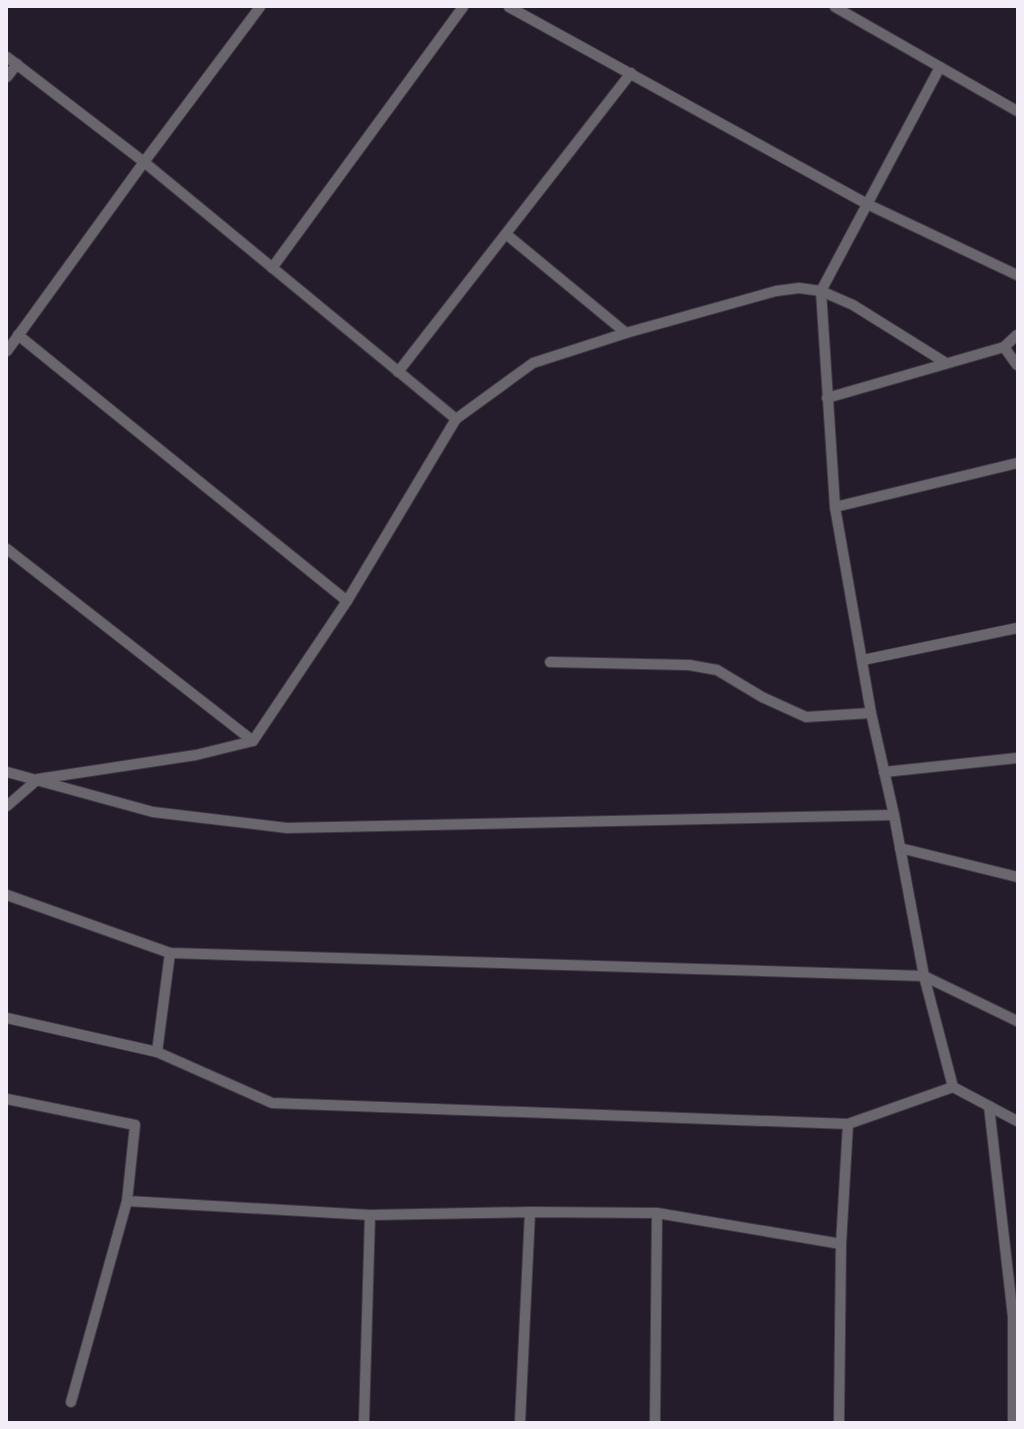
<svg xmlns="http://www.w3.org/2000/svg" width="1024" height="1429" font-family="'Open Sans',sans-serif">
	<style>
		.lines { fill: none; stroke-linecap: round; stroke-linejoin: round }
		.minor-casing { stroke: #413947; stroke-width: 12 }
		.minor { stroke: #6a666d; stroke-width: 10 }
	</style>
	<rect width="100%" height="100%" fill="#241c2a"/>
	<g class="lines">
		<defs>
			<g id="minor">
				<path d="M509,7l358,197 150,71"/>
				<path d="M835,7l182,104"/>
				<path d="M7,57l137,105 312,257"/>
				<path d="M940,67l-119,224 14,216 36,206 23,102 30,161 29,111"/>
				<path d="M7,77l10,-13"/>
				<path d="M506,234l120,99"/>
				<path d="M272,268l191,-261"/>
				<path d="M18,335l329,266"/>
				<path d="M1004,347l13,18"/>
				<path d="M7,351l137,-189 116,-155"/>
				<path d="M398,372l233,-299"/>
				<path d="M827,398l177,-51 13,-12"/>
				<path d="M835,507l182,-44"/>
				<path d="M7,549l246,192"/>
				<path d="M863,660l154,-32"/>
				<path d="M550,662l139,3 28,5 45,27 44,20 65,-4"/>
				<path d="M7,772l146,40 134,16 607,-13"/>
				<path d="M884,772l133,-14"/>
				<path d="M7,806l31,-27 158,-24 57,-14 94,-140 109,-182 77,-56 93,-30 150,-42 23,-3 22,3 32,14 93,58"/>
				<path d="M900,848l117,29"/>
				<path d="M7,895l163,58 754,23 93,45"/>
				<path d="M170,953l-13,99 115,51 576,21 105,-37 64,34"/>
				<path d="M7,1018l150,34"/>
				<path d="M7,1099l128,26 -8,76 243,14 160,-3 127,1 184,31"/>
				<path d="M989,1106l24,211v105"/>
				<path d="M71,1402l56,-201"/>
				<path d="M364,1422l6,-207"/>
				<path d="M520,1422l10,-210"/>
				<path d="M655,1422l2,-209"/>
				<path d="M839,1422l2,-178 7,-120"/>
			</g>
		</defs>
		<use href="#minor" class="minor-casing"/>
		<use href="#minor" class="minor"/>
	</g>
	<rect width="1024" height="1429" fill="none" stroke="#f2edf6" stroke-width="16"/>
</svg>
